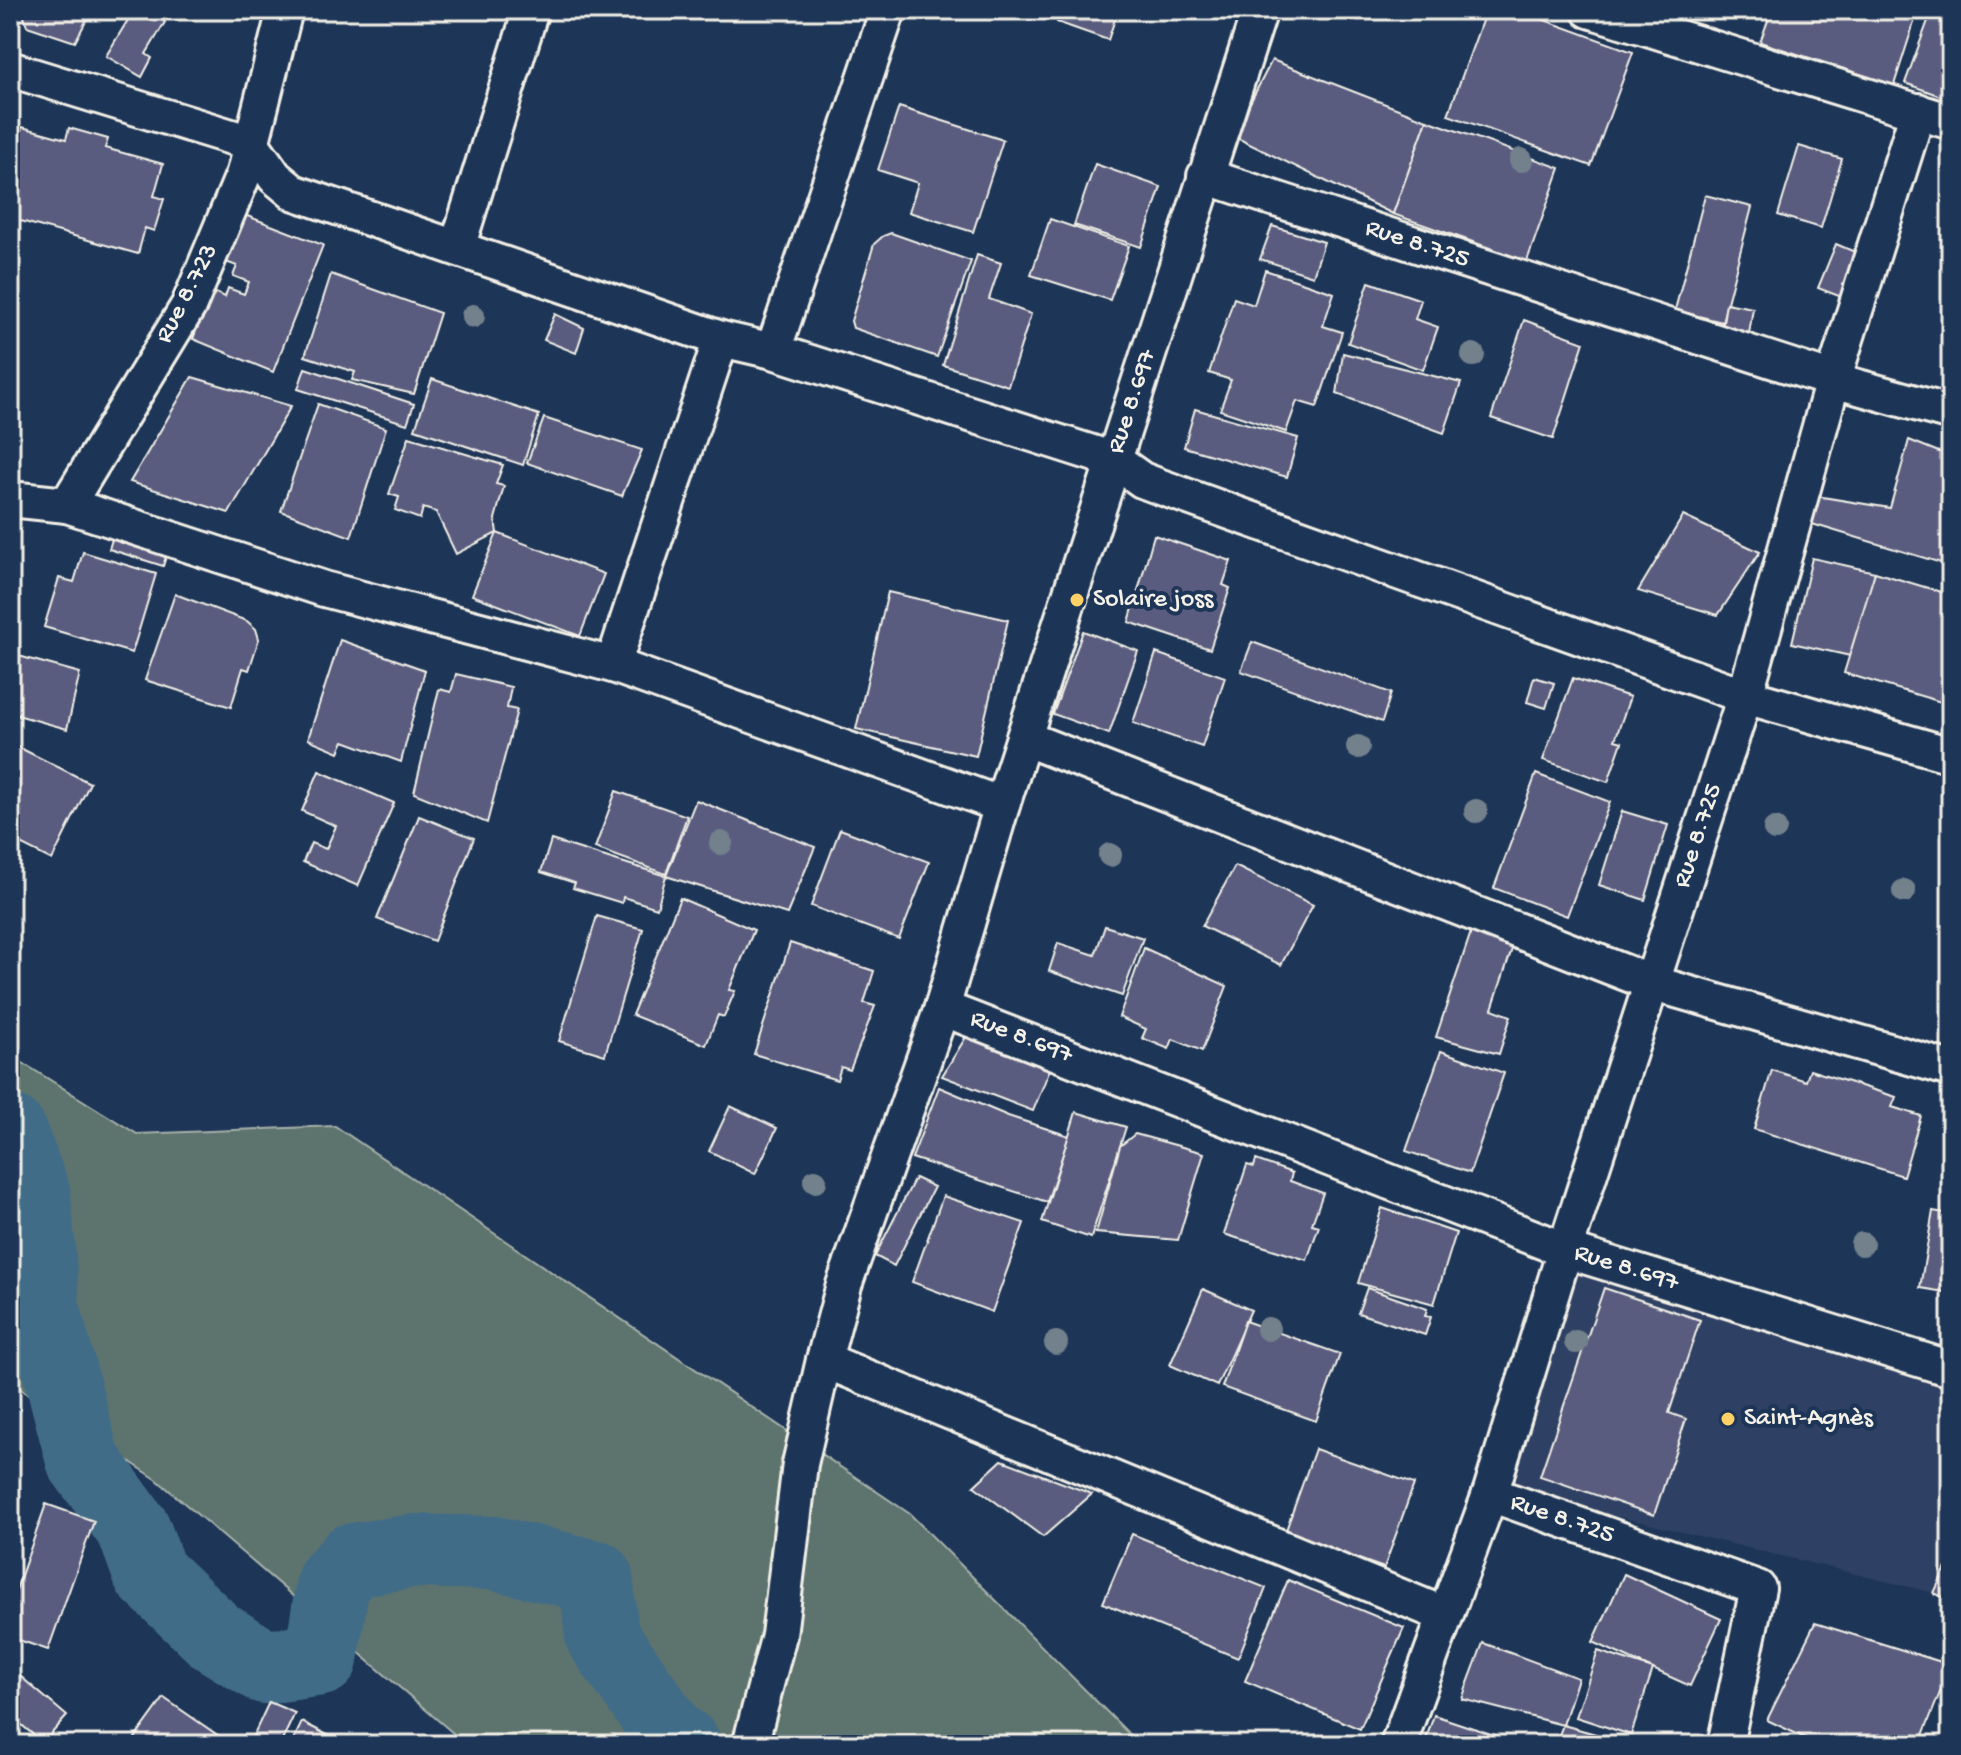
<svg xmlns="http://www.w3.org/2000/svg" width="1961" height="1755" font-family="'Gochi Hand',sans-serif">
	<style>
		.built { fill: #2f4163 }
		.green { fill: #5d736e; stroke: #a8b2ab; stroke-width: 2 }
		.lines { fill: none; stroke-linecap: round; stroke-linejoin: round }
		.river { stroke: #416c88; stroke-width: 74 }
		.building { fill: #5a5c7f; stroke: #f4f1e8; stroke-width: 2 }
		.minor-casing { stroke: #f4f1e8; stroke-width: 40 }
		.minor { stroke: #1d3557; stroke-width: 34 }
		.tree { fill: #72818c }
		.poi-dot { fill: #ffd166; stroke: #1d3557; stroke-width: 3 }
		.labels { text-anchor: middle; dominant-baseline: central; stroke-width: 8; stroke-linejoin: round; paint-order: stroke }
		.street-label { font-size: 26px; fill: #f4f1e8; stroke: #1d3557 }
		.poi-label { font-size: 26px; fill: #f4f1e8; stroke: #1d3557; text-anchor: start }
	</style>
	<rect width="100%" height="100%" fill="#1d3557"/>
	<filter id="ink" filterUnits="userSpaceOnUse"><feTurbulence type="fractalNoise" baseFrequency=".0125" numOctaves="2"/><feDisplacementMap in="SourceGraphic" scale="16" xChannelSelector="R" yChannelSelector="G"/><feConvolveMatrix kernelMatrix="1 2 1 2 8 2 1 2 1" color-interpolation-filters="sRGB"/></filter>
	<g filter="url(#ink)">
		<path class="built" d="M1589,1265l362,121v161l-17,46 -422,-102 -19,-40 59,-171z"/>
		<path class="green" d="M10,1055l127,79 198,-8 575,388 230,231h-673l-311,-266 -146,-97z"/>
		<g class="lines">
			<path class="river" d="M10,1132l24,63 9,112 40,153 51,70 16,44 66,63 49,30 56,-8 12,-77 19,-22 62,-9 80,2 102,24 6,59 68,99 14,10"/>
		</g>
		<g class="building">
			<path d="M22,10h70l-17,32 -48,-16z"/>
			<path d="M134,10h29l-5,8 7,4 -19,32 6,4 -10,19 -36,-21z"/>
			<path d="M1059,10h59l-10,30 -51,-18z"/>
			<path d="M1486,10h31l116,42 -42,114 -143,-51z"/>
			<path d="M1772,10h146l-24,75 -134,-43z"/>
			<path d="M1932,10h19v90l-46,-17z"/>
			<path d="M1272,60l155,60 -34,94 -160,-78z"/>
			<path d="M899,107l104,33 -30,92 -64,-20 9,-29 -40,-13z"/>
			<path d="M1427,120l133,48 -33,93 -134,-47z"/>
			<path d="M22,127l44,12 3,-11 39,11 -3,9 58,16 -9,32 10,3 -10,32 -9,-3 -7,26 -128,-36v-51z"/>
			<path d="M1799,146l43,13 -21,69 -43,-13z"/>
			<path d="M1095,164l66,23 -20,60 -67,-22z"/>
			<path d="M1705,195l47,12 -30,115 -47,-12z"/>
			<path d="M242,214l81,31 -50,127 -80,-33 18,-48 14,6 3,-9 16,6 5,-12 -16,-6 4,-10 -14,-5z"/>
			<path d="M1050,219l79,27 -19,54 -79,-25z"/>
			<path d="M1272,226l52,16 -11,34 -53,-17z"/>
			<path d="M891,233l80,28 -34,96 -84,-29 -2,-7 23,-77 9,-8z"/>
			<path d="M1836,244l26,11 -18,43 -26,-10z"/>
			<path d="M977,255l24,8 -12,36 42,15 -23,72 -65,-21z"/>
			<path d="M1265,270l69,23 -11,33 19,6 -25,75 -20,-6 -11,31 -66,-22 11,-30 -22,-7 25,-75 20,7z"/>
			<path d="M331,274l109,39 -26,81 -62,-14 3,-8 -50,-16z"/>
			<path d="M1369,282l52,18 -6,19 23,8 -15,43 -75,-27z"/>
			<path d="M1726,303l27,5 -4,26 -27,-5z"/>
			<path d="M555,314l29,14 -8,25 -32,-13z"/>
			<path d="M1524,320l60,22 -31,97 -62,-21z"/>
			<path d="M1343,353l118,30 -17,50 -107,-39z"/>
			<path d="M305,368l109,36 -7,20 -109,-35z"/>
			<path d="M192,377l99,29 -62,107 -99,-31z"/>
			<path d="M432,379l107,36 -16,50 -108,-36z"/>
			<path d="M318,404l68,24 -35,109 -70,-26z"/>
			<path d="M1195,409l103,29 -11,39 -103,-30z"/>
			<path d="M544,418l98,32 -20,46 -95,-33z"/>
			<path d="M409,437l94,28 -7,19 8,2 -9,33 2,14 -41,21 -20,-42 -13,-4 -3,11 -25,-9 4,-13 -10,-3z"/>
			<path d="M1909,440l42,17v109l-139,-42 4,-28 74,12z"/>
			<path d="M1683,516l77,36 -42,63 -80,-24z"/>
			<path d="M115,529l54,18 -6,19 -54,-17z"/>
			<path d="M497,533l107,41 -24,62 -108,-41z"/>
			<path d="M1154,535l77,26 -8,24 7,3 -20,61 -81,-27z"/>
			<path d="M83,552l73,22 -24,79 -88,-26 15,-49 15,4z"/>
			<path d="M1812,558l63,14 -20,85 -63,-14z"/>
			<path d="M1875,572l76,23v110l-107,-32z"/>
			<path d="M888,592l120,28 -32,136 -120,-27z"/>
			<path d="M175,594l72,27 9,8 3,10 -10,31 -6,-2 -12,39 -86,-27z"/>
			<path d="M1083,631l55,20 -29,83 -56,-20z"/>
			<path d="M340,640l85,30 -24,92 -57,-21 -5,11 -31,-13z"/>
			<path d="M1252,642l139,51 -9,29 -141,-51z"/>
			<path d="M1156,653l69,24 -23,70 -69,-24z"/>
			<path d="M15,655l65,18 -13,56 -57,-16v-40z"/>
			<path d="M456,674l55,13 -4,21 10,2 -30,113 -73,-30 25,-104 12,3z"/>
			<path d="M1534,677l20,6 -8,25 -19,-6z"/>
			<path d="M1573,678l57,19 -15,43 7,2 -14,40 -65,-22z"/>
			<path d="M10,743l80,40 -38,77 -42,-21z"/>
			<path d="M319,771l75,32 -36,83 -55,-24 8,-19 15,6 10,-23 -34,-15z"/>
			<path d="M1536,774l74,28 -43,114 -73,-28z"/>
			<path d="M616,791l71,25 -21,58 -71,-26z"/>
			<path d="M696,800l119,47 -28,67 -121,-38z"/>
			<path d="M1622,811l46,14 -23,75 -46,-15z"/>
			<path d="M419,816l55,22 -40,103 -57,-22z"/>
			<path d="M840,829l89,33 -30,77 -88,-33z"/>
			<path d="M551,840l115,36 -9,32 -34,-11 -1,6 -49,-15 2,-5 -34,-11z"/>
			<path d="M1235,866l78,39 -32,60 -79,-39z"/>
			<path d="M680,898l74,32 -25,60 6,1 -11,26 -6,-2 -12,30 -74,-30z"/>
			<path d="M597,916l46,13 -38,126 -46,-14z"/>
			<path d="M1474,923l42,14 -24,72 19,7 -12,38 -63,-17z"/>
			<path d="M1105,926l38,12 -21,58 -73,-25 9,-28 37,12z"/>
			<path d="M790,943l84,28 -10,32 11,3 -25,64 -9,-3 -4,13 -83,-26z"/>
			<path d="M1144,948l83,38 -25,65 -29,-12 -4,10 -27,-11 4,-9 -27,-12z"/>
			<path d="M966,1037l86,27 -19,47 -91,-35z"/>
			<path d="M1441,1051l63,22 -34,100 -64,-22z"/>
			<path d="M1772,1070l34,11 4,-11 86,27 -4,10 29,9 -18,60 -149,-47z"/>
			<path d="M939,1087l69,29 61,20 -22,66 -135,-44z"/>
			<path d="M730,1106l47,22 -22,46 -46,-23z"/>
			<path d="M1076,1112l50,15 -35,111 -49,-16z"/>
			<path d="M1135,1134l69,19 -26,87 -82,-7 24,-87z"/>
			<path d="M1256,1160l36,13 -2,8 33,12 -11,31 7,2 -12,34 -83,-26 23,-69 7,2z"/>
			<path d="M915,1178l19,9 -40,79 -19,-10z"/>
			<path d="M943,1196l81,27 -32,89 -80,-30z"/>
			<path d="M1382,1208l74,25 -22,71 -76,-21z"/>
			<path d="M1933,1211l18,3v79l-31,-5z"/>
			<path d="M1367,1288l60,21 -2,7 6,1 -6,18 -67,-22z"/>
			<path d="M1604,1288l96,32 -31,93 17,6 -32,96 -114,-39z"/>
			<path d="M1203,1289l48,21 -34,76 -47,-21z"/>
			<path d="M1245,1321l95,33 -24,67 -94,-34z"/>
			<path d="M1315,1449l99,35 -30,84 -99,-35z"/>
			<path d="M1002,1460l90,34 -49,43 -69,-51z"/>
			<path d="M46,1504l48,17 -46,129 -38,-13v-30z"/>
			<path d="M1132,1534l134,54 -28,70 -135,-55z"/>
			<path d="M1951,1557v44l-17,-8z"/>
			<path d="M1624,1574l97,45 -31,67 -97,-44z"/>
			<path d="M1288,1580l116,48 -44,101 -115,-48z"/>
			<path d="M1815,1623l136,42 -32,80h-99l-53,-25z"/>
			<path d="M1483,1643l95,35 -15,47 -101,-26z"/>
			<path d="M1598,1651l55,18 -22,66 -55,-18z"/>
			<path d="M20,1676l47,40 -24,27 -33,-28v-28z"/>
			<path d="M164,1698l68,47h-87l-10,-7z"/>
			<path d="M269,1702l26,11 -15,32h-31z"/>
			<path d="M1434,1715l90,30h-100z"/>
			<path d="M302,1722l45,23h-56z"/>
			<path d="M1563,1725l73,20h-81z"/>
		</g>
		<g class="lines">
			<defs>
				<g id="minor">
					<path d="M1260,10l-258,795 -60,203 623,242 386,119"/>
					<path d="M1589,10l362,112"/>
					<path d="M10,69l241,74 24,34 18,15 428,147 52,12 341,109 28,20 16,6 587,210 206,59"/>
					<path d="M1918,111l-85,269 118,33"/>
					<path d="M1205,176l628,204 -88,316 -180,554 -75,244 268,94 -33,157"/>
					<path d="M457,248l74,-238"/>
					<path d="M773,351l115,-341"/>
					<path d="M10,499l57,6 122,-200 55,-132 41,-163"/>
					<path d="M67,505l257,84 289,76 389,140"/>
					<path d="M613,665l108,-326"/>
					<path d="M1024,738l628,245 299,86"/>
					<path d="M824,1360l621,255"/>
					<path d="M750,1745l29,-110 21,-171 24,-104 20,-75 98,-277"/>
					<path d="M1398,1745l92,-251"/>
				</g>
			</defs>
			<use href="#minor" class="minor-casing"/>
			<use href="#minor" class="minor"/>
		</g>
		<g class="tree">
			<circle cx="1521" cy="160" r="12"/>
			<circle cx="473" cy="316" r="12"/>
			<circle cx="1473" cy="355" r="12"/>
			<circle cx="1358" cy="747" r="12"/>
			<circle cx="1476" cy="811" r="12"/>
			<circle cx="1775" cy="829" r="12"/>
			<circle cx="721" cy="843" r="12"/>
			<circle cx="1110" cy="855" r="12"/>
			<circle cx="1904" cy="891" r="12"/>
			<circle cx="815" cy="1181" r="12"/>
			<circle cx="1862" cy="1244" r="12"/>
			<circle cx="1268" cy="1329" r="12"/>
			<circle cx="1576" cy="1342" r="12"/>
			<circle cx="1056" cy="1343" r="12"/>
		</g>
	</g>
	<g class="poi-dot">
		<circle cx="1077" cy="600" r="8"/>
		<circle cx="1728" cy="1419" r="8"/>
	</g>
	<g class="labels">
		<g class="street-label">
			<text transform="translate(1417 245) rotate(18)">Rue 8.725</text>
			<text transform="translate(188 294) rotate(-63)">Rue 8.723</text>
			<text transform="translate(1133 402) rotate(-72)">Rue 8.697</text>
			<text transform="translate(1699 836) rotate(-72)">Rue 8.725</text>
			<text transform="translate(1021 1038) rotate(21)">Rue 8.697</text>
			<text transform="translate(1626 1269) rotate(17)">Rue 8.697</text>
			<text transform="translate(1562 1520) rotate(19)">Rue 8.725</text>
		</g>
		<g class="poi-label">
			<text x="1093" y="600">Solaire joss</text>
			<text x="1744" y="1419">Saint-Agnès</text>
		</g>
	</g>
	<rect width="1961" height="1755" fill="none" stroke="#1d3557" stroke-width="40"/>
	<rect x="20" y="20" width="1921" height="1715" fill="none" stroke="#f4f1e8" stroke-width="3" filter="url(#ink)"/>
</svg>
